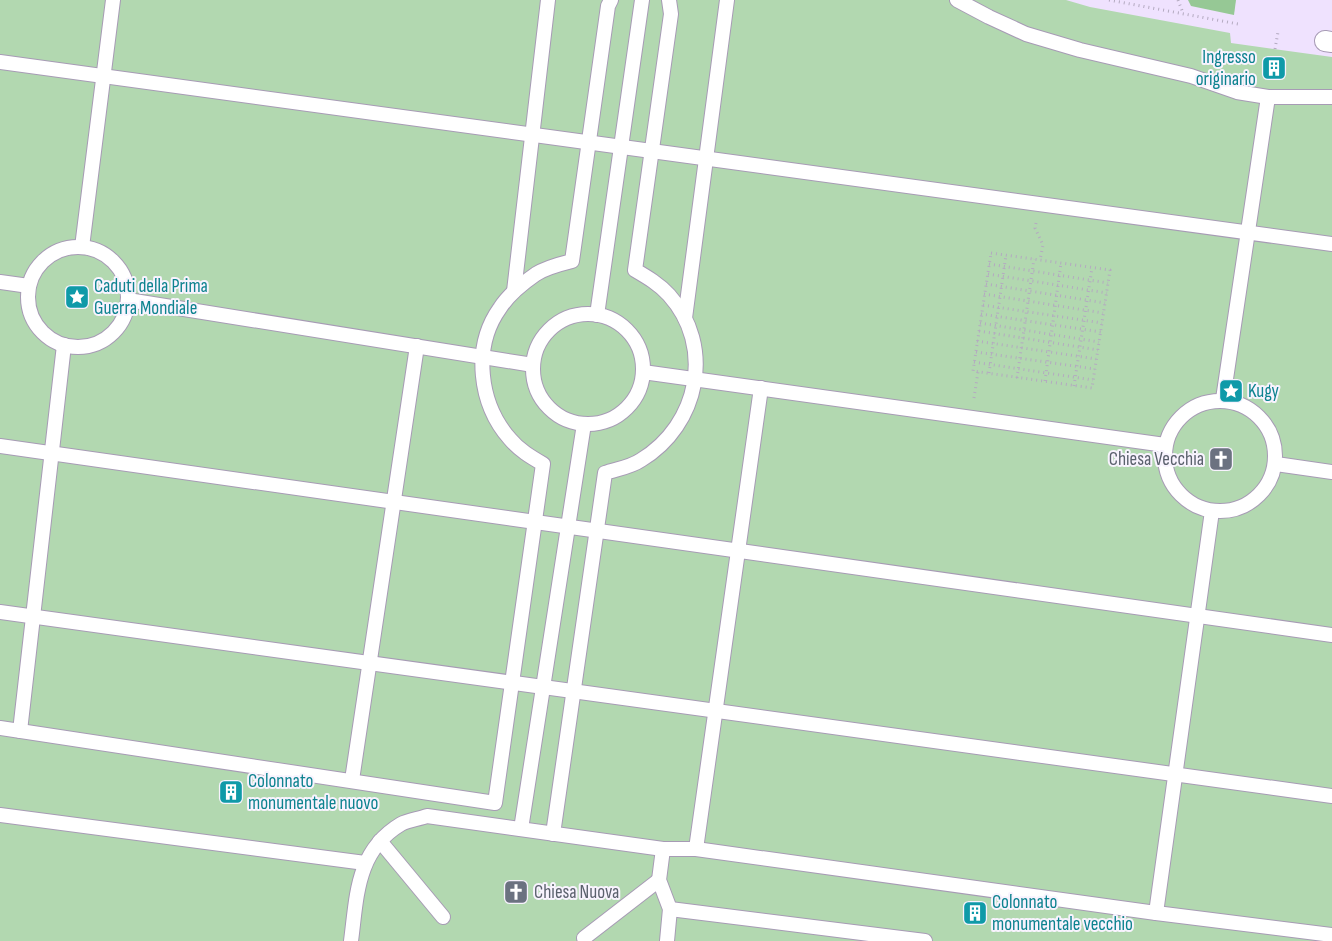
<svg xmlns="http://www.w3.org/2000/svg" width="1332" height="941" font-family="'Sofia Sans Condensed',sans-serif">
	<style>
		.green { fill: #b2d8b0 }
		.forest { fill: #96c895 }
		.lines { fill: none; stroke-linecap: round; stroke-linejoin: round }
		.service-casing { stroke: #a79bb5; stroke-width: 16 }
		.pedestrian-casing { stroke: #a79bb5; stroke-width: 22 }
		.path { stroke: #b4aac0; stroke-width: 3; stroke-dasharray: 1 4; stroke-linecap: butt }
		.service { stroke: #fff; stroke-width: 14 }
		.pedestrian { stroke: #fff; stroke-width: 20 }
		.labels { text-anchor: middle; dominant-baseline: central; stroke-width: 4; stroke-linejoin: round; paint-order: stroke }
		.culture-label { font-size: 19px; fill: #0d838f; stroke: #f8f3fe; text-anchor: start }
		.worship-label { font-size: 19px; fill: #5b616d; stroke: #f8f3fe; text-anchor: end }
	</style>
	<rect width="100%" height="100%" fill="#efe2fe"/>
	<path class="green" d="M0,0h1066l24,7 140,26 1,10 101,14v884h-1332z"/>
	<path class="forest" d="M1188,0h48l-2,15 -43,-9z"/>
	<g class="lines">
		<defs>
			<g id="service">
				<path d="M957,0l32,17 37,17 54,16 111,26 46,16 31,5h64"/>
				<path d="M0,62l1332,182"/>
				<path d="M82,247l31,-247"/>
				<circle cx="78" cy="297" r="50"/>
				<path d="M0,282l29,4"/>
				<path d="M514,291l34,-291"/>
				<path d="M128,300l405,65"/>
				<circle cx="588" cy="369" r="55"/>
				<path d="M597,315l45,-315"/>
				<path d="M685,318l42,-318"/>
				<path d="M643,372l522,73"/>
				<path d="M1223,399l45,-302"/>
				<circle cx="1220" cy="456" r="55"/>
				<path d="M0,446l1332,189"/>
				<path d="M1276,464l56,8"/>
				<path d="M0,612l1332,184"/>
				<path d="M0,728l495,75 48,-339c-12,-7 -24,-14 -33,-25 -31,-35 -38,-92 -10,-131 9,-14 23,-25 36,-34 11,-7 24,-10 36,-13l36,-255 3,-6"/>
				<path d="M20,731l44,-386"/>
				<path d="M352,780l65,-434"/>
				<path d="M0,815l365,48"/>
				<path d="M521,829l63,-405"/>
				<path d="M553,834l52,-361c12,-4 26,-6 36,-13 58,-35 74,-114 28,-165 -10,-11 -22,-18 -34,-25l36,-256 -2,-14"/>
				<path d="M380,841l63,76"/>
				<path d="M663,849l-4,31 11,29 -3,32"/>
				<path d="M696,849l65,-461"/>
				<path d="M670,909l255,32"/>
				<path d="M1156,913l56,-402"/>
				<path d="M584,938l75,-58"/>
				<path d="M351,941c6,-45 5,-90 50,-117 7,-4 18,-5 26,-8l236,33h33l460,64 176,22"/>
			</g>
			<path id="pedestrian" d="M1325,41l7,1"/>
		</defs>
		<use href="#service" class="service-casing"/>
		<use href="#pedestrian" class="pedestrian-casing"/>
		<g class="path">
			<path d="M1109,0l129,24"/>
			<path d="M1178,0l5,13"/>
			<path d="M1275,49l3,-17"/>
			<path d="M1036,223l-1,5 8,17 -3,15"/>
			<path d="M991,253l119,17 -18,118 -119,-17z"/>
			<path d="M989,264l119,19"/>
			<path d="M988,274l119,19"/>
			<path d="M986,284l119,19"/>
			<path d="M984,294l119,19"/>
			<path d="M983,305l119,18"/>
			<path d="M981,314l120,18"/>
			<path d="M980,323l119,19"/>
			<path d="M979,331l119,19"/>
			<path d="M977,341l119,18"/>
			<path d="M976,352l119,17"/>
			<path d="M974,362l119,18"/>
			<path d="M989,373l17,-118"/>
			<path d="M1017,378l17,-119"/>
			<path d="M1045,381l16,-118"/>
			<path d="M1074,386l18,-118"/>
			<path d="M974,398l4,-26"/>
		</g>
		<use href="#service" class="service"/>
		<use href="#pedestrian" class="pedestrian"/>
	</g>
	<defs>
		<symbol id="building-square" viewBox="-11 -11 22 22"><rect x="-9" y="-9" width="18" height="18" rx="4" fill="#0f9aa8" stroke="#f8f3fe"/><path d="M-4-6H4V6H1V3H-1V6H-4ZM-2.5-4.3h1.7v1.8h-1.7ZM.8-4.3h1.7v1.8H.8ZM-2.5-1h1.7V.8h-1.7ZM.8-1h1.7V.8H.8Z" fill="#fff"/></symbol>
		<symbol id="sight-square" viewBox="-11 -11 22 22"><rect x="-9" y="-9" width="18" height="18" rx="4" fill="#0f9aa8" stroke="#f8f3fe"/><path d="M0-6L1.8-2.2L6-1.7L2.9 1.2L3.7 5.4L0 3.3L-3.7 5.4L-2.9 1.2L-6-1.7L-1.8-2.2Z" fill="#fff"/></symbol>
		<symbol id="church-square" viewBox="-11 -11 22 22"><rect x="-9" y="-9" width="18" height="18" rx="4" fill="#6b7280" stroke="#f8f3fe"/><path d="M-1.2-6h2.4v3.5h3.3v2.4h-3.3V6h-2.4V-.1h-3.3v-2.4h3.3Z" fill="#fff"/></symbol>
	</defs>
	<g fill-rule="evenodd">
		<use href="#building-square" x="1260" y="54" width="28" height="28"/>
		<use href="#sight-square" x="63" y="283" width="28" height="28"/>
		<use href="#sight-square" x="1217" y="377" width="28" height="28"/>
		<use href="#church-square" x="1207" y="445" width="28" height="28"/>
		<use href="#building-square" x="217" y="778" width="28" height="28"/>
		<use href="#church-square" x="502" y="878" width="28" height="28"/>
		<use href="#building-square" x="961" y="899" width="28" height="28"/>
	</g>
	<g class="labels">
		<g class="culture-label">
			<text x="1256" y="57" text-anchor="end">Ingresso<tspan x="1256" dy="22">originario</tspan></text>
			<text x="94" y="286">Caduti della Prima<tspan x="94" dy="22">Guerra Mondiale</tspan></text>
			<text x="1248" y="391">Kugy</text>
			<text x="248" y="781">Colonnato<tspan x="248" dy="22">monumentale nuovo</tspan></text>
			<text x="992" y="902">Colonnato<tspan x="992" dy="22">monumentale vecchio</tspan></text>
		</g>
		<g class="worship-label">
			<text x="1204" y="459">Chiesa Vecchia</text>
			<text x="534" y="892" text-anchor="start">Chiesa Nuova</text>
		</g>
	</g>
</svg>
